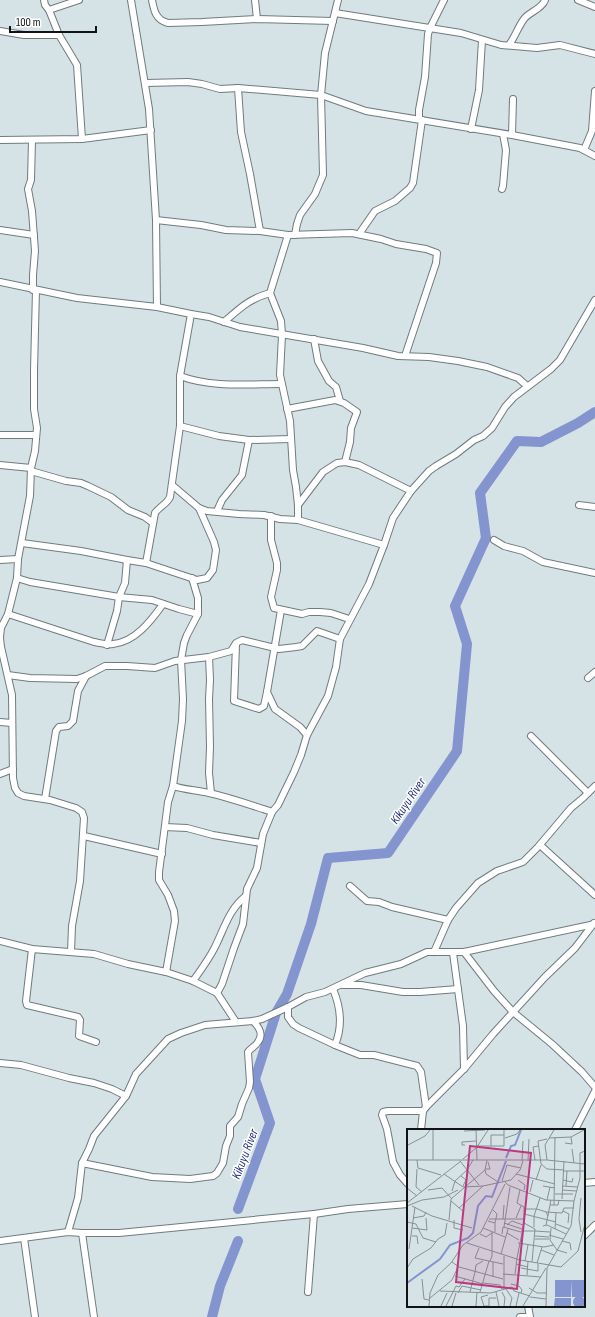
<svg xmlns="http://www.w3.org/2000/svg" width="595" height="1317" font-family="'Sofia Sans Condensed',sans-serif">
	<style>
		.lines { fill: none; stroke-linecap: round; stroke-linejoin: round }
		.river { stroke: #8494ce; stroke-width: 10 }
		.minor-casing { stroke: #707b7e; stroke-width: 8 }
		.minor { stroke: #fff; stroke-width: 6 }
		.labels { text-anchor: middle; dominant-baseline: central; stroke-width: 3; stroke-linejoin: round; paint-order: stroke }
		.water-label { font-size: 13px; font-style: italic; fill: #263277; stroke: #fff }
		.inset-river { fill: none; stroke: #8494ce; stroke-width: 2 }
		.inset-road { fill: none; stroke: #869092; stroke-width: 1 }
		.view { fill: #bb3981; fill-opacity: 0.15; stroke: #bb3981; stroke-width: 2 }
		.inset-edge { fill: none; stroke: #0f1314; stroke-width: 2 }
	</style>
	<rect width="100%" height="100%" fill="#d6e3e6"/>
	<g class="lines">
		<g class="river">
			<path d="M238,1209l32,-86 -15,-44 21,-66 11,-19 24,-70 17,-66 60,-5 69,-102 10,-107 -12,-38 31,-68 -6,-45 37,-52 24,1 37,-19 17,-11"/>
			<path d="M212,1317l8,-31 18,-45"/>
		</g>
		<defs>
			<g id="minor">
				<path d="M44,0l1,5 4,5 30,-10"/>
				<path d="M131,0l18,109 7,111 1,87"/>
				<path d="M152,0c2,11 4,20 16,23l34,-1 55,-3 76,2"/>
				<path d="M255,0l2,19"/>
				<path d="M578,0l17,7"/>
				<path d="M49,10l10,25 18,30 5,74"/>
				<path d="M335,13l126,20 40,12 36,3 23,-3 35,9"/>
				<path d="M0,31l24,4h35"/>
				<path d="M509,45c6,-8 9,-18 15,-26 5,-7 18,-10 21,-19"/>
				<path d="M146,83l42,-1 14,2 18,5 18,-1 83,7 45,16 146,24 68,13 15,8"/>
				<path d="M238,88l3,44 9,42 10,57"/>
				<path d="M419,119v-9l6,-33 3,-43 2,-6 14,-28"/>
				<path d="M471,129l8,-39 3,-50"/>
				<path d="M512,135l1,-36"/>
				<path d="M0,140l82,-1 69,-9"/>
				<path d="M32,140l-1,40 -3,9 4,22 3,40 -2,24v15"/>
				<path d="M584,150l8,-19 3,-40"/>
				<path d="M502,189l1,-3 3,-36 -3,-16"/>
				<path d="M156,220l45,5 25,5 34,1 28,4 64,-2 29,6 15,5 30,5 11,4 -1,10 -31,93"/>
				<path d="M0,230l34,5"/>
				<path d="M359,234l16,-23 20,-10 15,-13 3,-5 9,-63"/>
				<path d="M288,235l-18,58 11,28 1,14 -2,40 10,46 3,49 3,17 2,18v15"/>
				<path d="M295,235l2,-11 3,-9 15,-21 8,-19 -2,-80 4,-42 13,-53"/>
				<path d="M0,282l77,16 80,9 34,7 18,3 31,10 123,21 35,8 31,1 29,4 29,6 31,11 9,8"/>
				<path d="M224,322c16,-14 25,-23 46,-29"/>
				<path d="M314,339l4,22 11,20 7,6 4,14"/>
				<path d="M180,376c32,12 68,8 101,8"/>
				<path d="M287,409l48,-9 9,3 13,9 -6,16 -1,14 -5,20"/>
				<path d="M180,426l39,10 30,4 42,-1"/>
				<path d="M0,435h36"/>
				<path d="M0,465l31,3"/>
				<path d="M31,471l35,10 15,2 7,3 23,11 17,13 17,7 8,6"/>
				<path d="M172,485l27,23 8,3 32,3 25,1 16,4 18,1 86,25"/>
				<path d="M298,505l25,-33 14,-9 8,-1 14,3 52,26"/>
				<path d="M579,505l16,2"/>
				<path d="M217,511l5,-11 20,-25 7,-35"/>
				<path d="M271,516v24l6,23v7l-6,27 3,11 28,6 7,-2h11l11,1 18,6"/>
				<path d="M494,540l10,6 19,5 20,11 52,11"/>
				<path d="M22,543l59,8 46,9 19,3 51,17 10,-2 6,-8 3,-20 -2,-8 -15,-34"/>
				<path d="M0,560l18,-1"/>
				<path d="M146,563l9,-50c4,-6 12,-9 15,-16l10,-71v-50l11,-62"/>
				<path d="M17,578l13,4 89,15 33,3 27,9 19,5"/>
				<path d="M281,610l-14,82 8,17 25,18 7,8"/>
				<path d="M8,614l86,28c6,1 12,3 19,2 22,-2 38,-23 50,-40"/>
				<path d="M0,637l1,-9 7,-14 9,-36 1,-19 12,-63 1,-28 4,-17 2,-23 -3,-19v-39l2,-80"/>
				<path d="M0,638l1,9 11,48 1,83 2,10 3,5 6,3 26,4 26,8 6,4 2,6 -4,63 -8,45 -1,26"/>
				<path d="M236,644l-2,57 25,8 5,-3 3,-14"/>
				<path d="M107,645l10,-34 2,-14 6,-14 2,-23"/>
				<path d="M209,657l1,23 -1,19 1,48 -1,26 2,20"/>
				<path d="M8,675l22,3 47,1 9,-3 19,-10h22l28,2 20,-7 34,-4 22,-6 5,-8 6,-3 37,9 17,-2 6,-1 15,-15 23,8"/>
				<path d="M588,678l7,-6"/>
				<path d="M0,722l12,1"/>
				<path d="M531,736l57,57"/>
				<path d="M0,774l13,-5"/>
				<path d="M173,786c12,4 24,4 36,7 22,5 42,12 63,19"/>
				<path d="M45,799l11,-68 3,-4 9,-1 5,-5 5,-30 8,-15"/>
				<path d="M165,827l22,1 26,7 48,8"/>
				<path d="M84,836l78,18"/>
				<path d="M540,845l55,50"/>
				<path d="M350,886l17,15 12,1 13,5 56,13"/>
				<path d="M0,941l32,8 62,5 34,10 38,8 27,9 24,12 19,29"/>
				<path d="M32,949l-6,52 1,4 51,12 2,3 -1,16 17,6"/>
				<path d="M434,952l14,-32 8,-12 22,-25 19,-12 26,-9 15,-15 33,-39 12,-10 12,-12"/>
				<path d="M464,952l30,39 19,21 39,32 30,28 13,15"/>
				<path d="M453,953l10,73 1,43"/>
				<path d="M166,972l9,-51 -1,-10 -6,-16 -9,-15v-8l9,-70 5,-16 9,-65 1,-22 -2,-39 3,-17 3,-8 11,-21v-16l-6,-20"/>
				<path d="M193,981c8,-11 16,-22 22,-34 9,-18 14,-38 31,-51"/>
				<path d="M343,985h18l42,7h17l38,-3"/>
				<path d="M333,989c8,19 10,37 2,56"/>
				<path d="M217,993l5,-9 12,-36 9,-24 4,-35 10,-21 6,-34 9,-22 6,-7 16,-33 7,-17 6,-20 21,-39 8,-29 4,-28 29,-55 15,-39 9,-27 18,-27 18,-20 7,-5 20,-12 18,-14 9,-4 9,-8 13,-21 9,-10 37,-28 9,-9 35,-60"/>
				<path d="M288,1007v10l5,7 6,4 36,17 25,10h14l43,11 4,6 5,35"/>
				<path d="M0,1063l21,2 48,13 25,5 18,6 14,7"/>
				<path d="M421,1130l2,-19 3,-4 38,-38 29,-35 52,-57 30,-29 19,-25"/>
				<path d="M575,1130l20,-39"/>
				<path d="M82,1163l70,14 38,2 23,-3 4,-3 6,-10 3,-17 4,-10v-10l8,-9 4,-13 7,-16 1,-6 -2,-30c3,-4 8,-6 10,-10 6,-8 1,-15 -5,-21"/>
				<path d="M584,1183l11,-1"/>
				<path d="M408,1184l-8,-9 -7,-13 -6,-33 -5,-14 1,-3 5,-1h35"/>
				<path d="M68,1232l10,-34 4,-35 7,-14 5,-13 32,-40 10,-22 32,-35 13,-6 24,-8 48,-4 9,-2 26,-12 18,-10 19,-5 40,-19 36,-9 26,-12h37l131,-28"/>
				<path d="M82,1233l12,84"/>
				<path d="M584,1236l11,-11"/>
				<path d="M24,1238l11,79"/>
				<path d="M0,1241l68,-9 14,1h37l195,-19 34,-5 60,-5"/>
				<path d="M308,1292l6,-78"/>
				<path d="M528,1306l2,11"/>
				<path d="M520,1317h6"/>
			</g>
		</defs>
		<use href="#minor" class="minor-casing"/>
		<use href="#minor" class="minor"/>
	</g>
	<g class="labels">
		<g class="water-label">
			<text transform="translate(408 801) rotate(-56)">Kikuyu River</text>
			<text transform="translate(245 1154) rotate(-69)">Kikuyu River</text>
		</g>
	</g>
	<g transform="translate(407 1129)">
		<rect width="178" height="178" fill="#d6e3e6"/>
		<path d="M148,151h17l-1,17h-16zM165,151h13v17h-13zM166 173a6 6 0 1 1 12 0a6 6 0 1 1-12 0ZM148,169h16v8h-17z" fill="#8494ce"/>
		<path class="inset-river" d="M99,29l5,-12 4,-1 6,-15M0,154l33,-24 10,-14 18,-7 5,-5 5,-27 8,-10 6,1 14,-36"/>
		<path class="inset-road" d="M26,1v30M69,1l1,30M57,2l21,-1M0,3v28M98,9l12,-4 3,-4M142,9l22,-1 13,-7M140,10l-9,2 3,23 6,5 17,1M158,14l7,1 -1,-7M1,16l17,-9 5,-6M58,16h-3v-3l14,-1M70,17h27v-16M84,17v-11h13M70,18l11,-17M165,20l2,14M56,30l13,-11M0,31h140l-2,-15 9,-15M10,31l1,8 23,7M128,31l-2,-13 5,-1M140,31l38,4M53,32l19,24M115,32l1,-20M121,32l1,-22M10,40l-1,18 6,5M78,40h5l-2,-7M78,41l1,4 12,8M157,42h21M37,45l19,13 20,-1 28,-6 9,-10 3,-9M109,45l39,10M54,47l5,4 -3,6M111,51l7,5 -1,5M129,51l5,-15M156,51l9,2 1,-4M95,52l5,-16 14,3M97,52l4,4 38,15 28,1 -3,25 -24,42 -1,38M136,57l12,2M155,57l16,1M159,57l1,-15M0,59l10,8M21,61l14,-2 10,11M155,61l14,1M45,62l3,-10 12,-11 6,-10M123,63l3,-12M148,65h18M174,69l-2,21 2,13M155,70l2,-38M140,71l3,-13M44,72l13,11M167,72l6,-23v-25l5,-2M0,74l54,-42M143,76h8l1,-5M147,76l1,-68M0,77l15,-6 22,-3 14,-7M5,77l20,10 40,12M52,79l24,-22M118,80h12l9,3 2,4M86,81l4,4 -2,9M156,82l6,3 -1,9M139,83l16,1 2,-5h10M117,85l32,8M6,89l11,-2 2,-4M109,89l5,-12M82,90h35M96,90l1,-14M42,91l2,-21 34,-29 2,-10M47,91v8l9,2M81,92l7,2v9M0,93l9,2 7,14 13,4M97,94l18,6M117,94l11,6 -3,33M149,95l13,5M100,96l5,-4 11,4M139,96l5,-25M136,97l4,-1 19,9M97,98l6,-40M127,98v-11l6,-18M5,99l15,2 -1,-12M76,99l22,9M144,99l-1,12 7,10 10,3M148,100l1,-16M114,102h14M128,102l15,1M100,104l12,7M73,105l6,3 6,-4M95,105l1,-7 18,5M142,106l14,4M5,107h5l1,8M128,107l14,1M128,110h14M155,112l8,2 1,7M60,114l53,17 41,7 17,-16 7,-27M111,114l26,4 10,-2M72,119l-4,10 28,6M2,120l6,-42M134,121l13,5M94,125l7,-25M110,129l7,-35v-16l-7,-4 3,-13M83,132l2,-5v-24M118,132l3,-16M45,133l7,5 44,12M86,133v15M130,134l5,-16M109,135l12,3M0,139l6,-9 18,-11 7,-9 7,-4 2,-12M114,139l17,3v-7M68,143l1,-7 7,-4M96,145l38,3M108,145l2,-16M120,146l1,-14M48,147l28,8M15,150l2,20 5,1M76,154l17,2 2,4M104,155l8,2 3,4 -1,3M122,159l8,5h10M97,160v-33M99,160l6,9 -2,8M33,162l51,2 21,-6 2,4 16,5M63,163l5,-20M73,163l9,-31M89,163l3,14M95,163l3,6 -1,8M51,164l4,-7 19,4M81,166l-7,2 3,9h5M123,168l16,2M23,169l22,-18 6,-13M22,177l1,-13 8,-18 13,-12 12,-18 18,-13 24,-48M34,177l6,-13M39,177l10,-20 3,1 6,-8M45,177l4,-13M69,177l1,-14M82,177v-8h7M109,177l3,-13M116,177l23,-38"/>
		<path class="view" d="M63,17l61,7 -14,136 -61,-7z"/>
		<rect width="178" height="178" class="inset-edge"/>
	</g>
	<path d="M10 26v6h86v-6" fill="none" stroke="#0f1314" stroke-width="2"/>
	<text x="16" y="26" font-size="12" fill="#0f1314" stroke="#ffffff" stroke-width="3" paint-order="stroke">100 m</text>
</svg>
